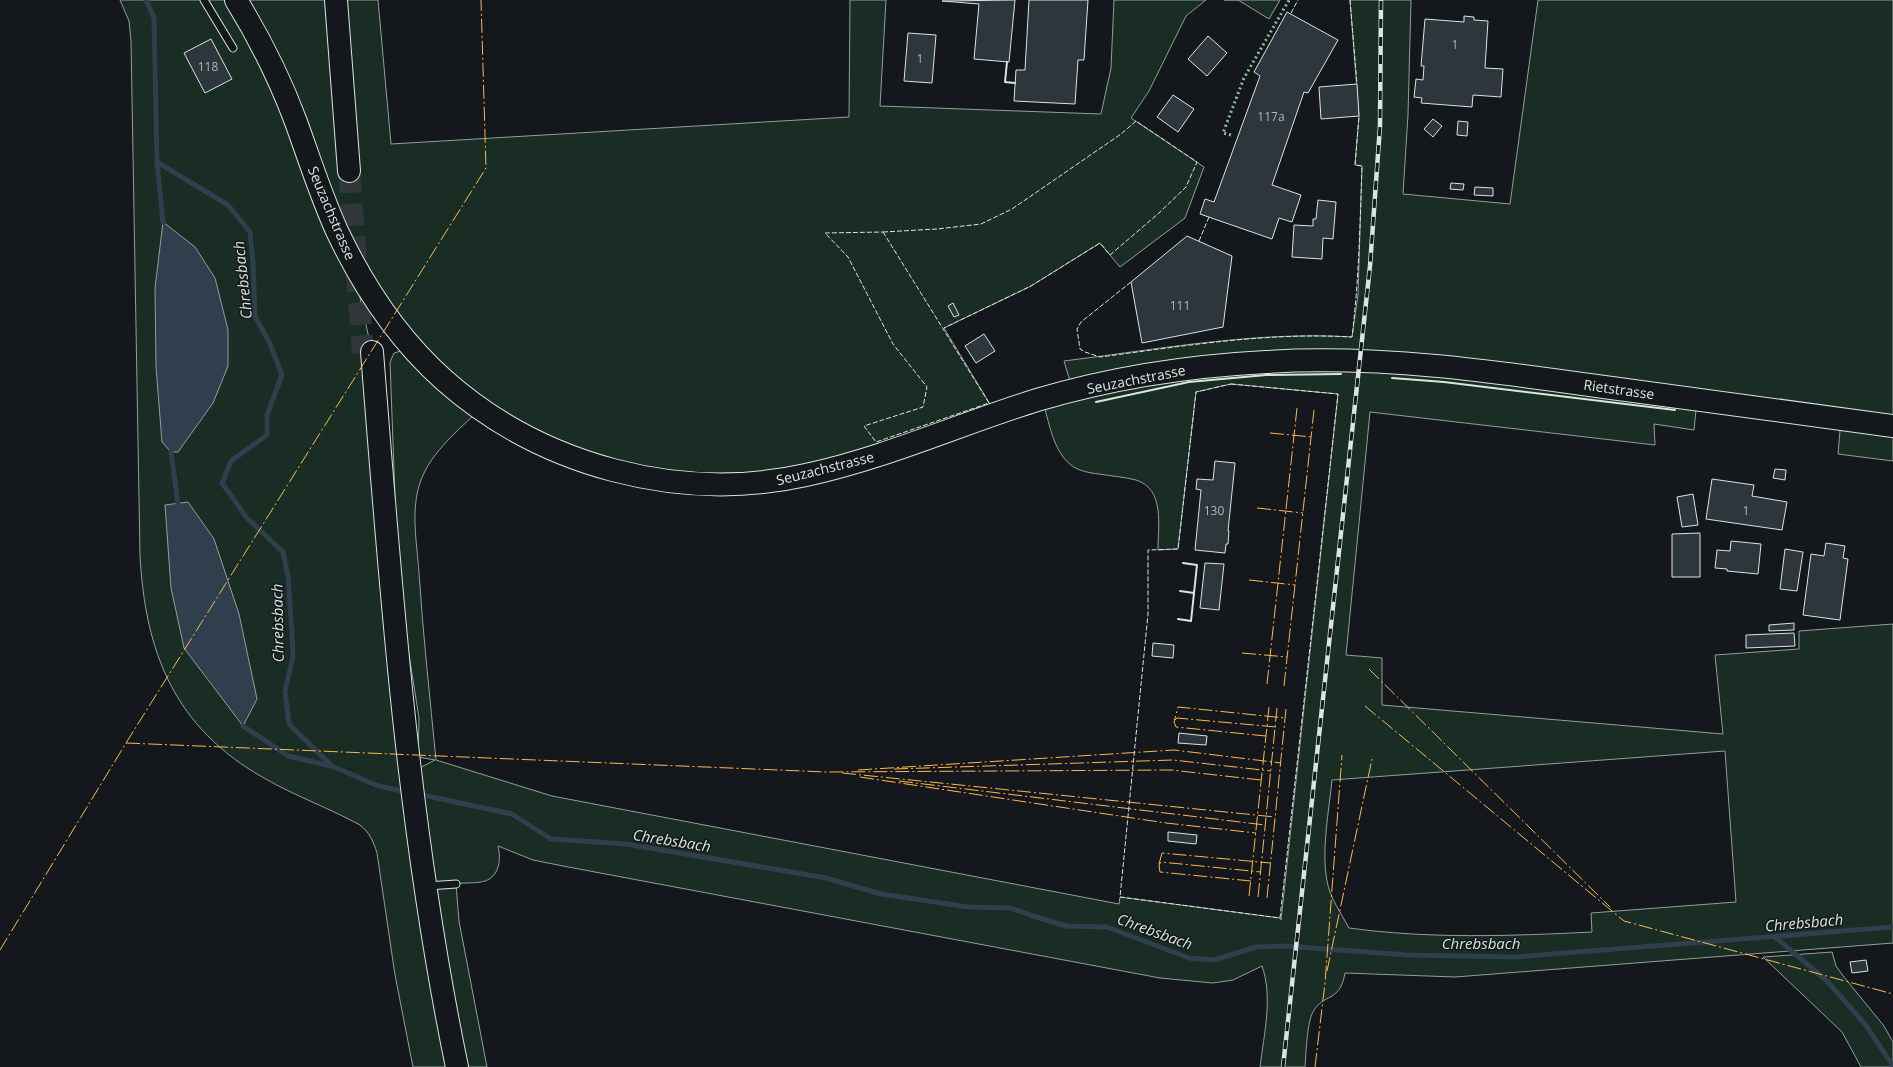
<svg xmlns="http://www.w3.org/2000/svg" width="1893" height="1067" font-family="'Open Sans',sans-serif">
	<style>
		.green { fill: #1a2d24; stroke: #939e99; fill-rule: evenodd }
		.water { fill: #2f3f4d; stroke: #939e99 }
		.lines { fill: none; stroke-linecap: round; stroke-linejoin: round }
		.stream { stroke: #2f3f4d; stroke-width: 5 }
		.building { fill: #2c363c; stroke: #d8e6dc }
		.trunk-tunnel { stroke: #313739; stroke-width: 22; stroke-dasharray: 22 11; stroke-linecap: butt }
		.service-casing { stroke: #d8e6dc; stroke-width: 9 }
		.primary-casing { stroke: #d8e6dc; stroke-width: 24 }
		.trunk-casing { stroke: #d8e6dc; stroke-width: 24 }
		.service { stroke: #14181c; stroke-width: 7 }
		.primary { stroke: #14181c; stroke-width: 22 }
		.trunk { stroke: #14181c; stroke-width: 22 }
		.rail-casing { stroke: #d8e6dc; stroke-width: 4.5 }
		.rail { stroke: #14181c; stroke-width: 3; stroke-dasharray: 9; stroke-linecap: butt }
		.hedge { stroke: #8ac095; stroke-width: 3; stroke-dasharray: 2 3; stroke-linecap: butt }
		.fence { stroke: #d8e6dc; stroke-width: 1; stroke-dasharray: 5 2; stroke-linecap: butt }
		.wall { stroke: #d8e6dc; stroke-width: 2 }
		.power { stroke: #ffb74d; stroke-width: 1; stroke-dasharray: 14 3 2 3; stroke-linecap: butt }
		.labels { text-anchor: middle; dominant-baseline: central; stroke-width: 3; stroke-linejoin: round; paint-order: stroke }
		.number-label { font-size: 12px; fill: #adbab4 }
		.street-label { font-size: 14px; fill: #d8e6dc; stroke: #14181c }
		.water-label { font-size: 15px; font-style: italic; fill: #d8e6dc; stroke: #14181c }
	</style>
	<rect width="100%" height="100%" fill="#14181c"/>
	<g class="green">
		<path d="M120,0h258l13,144 458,-27 1,-117h36l-6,106 221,8 10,-46 3,-68h92l-20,16 -37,75 -18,27 73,49 -19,51 -65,49 -20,-24 -69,43 -87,42 52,86 -166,56 -197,6 -153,-67c-21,21 -48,42 -59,71 -11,29 -4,63 -2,93 4,62 11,125 17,187l116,36 567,108 1,-7 160,21 1,2 57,-526 -107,-10 -35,8 -18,157 -20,1c0,-24 7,-61 -22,-70 -12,-3 -25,-4 -37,-6 -9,-1 -21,-3 -28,-9 -19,-15 -22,-45 -29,-66l31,-8 -9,-30c96,-12 192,-30 288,-24l6,-42 4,-129 -7,-1 4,-49 -9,-116h61l-3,115 -5,79 107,10 28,-204h355v461l-55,-7 3,-35 -144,-19 -3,30 -40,-6 1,21 -285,-33 -24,243 36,3v47l341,29 -8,-79 84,-6v-18l94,-7v319l-438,34 -110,-4c-5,30 -22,20 -32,39 -6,10 -7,42 -8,55h-45c4,-33 13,-70 2,-101l-29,14 -20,3 -53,-5 -597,-112 -30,-6 -35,-14c3,12 2,30 -13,35 -9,3 -20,1 -29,3l3,37 28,146h-74l-18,-92 -18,-122c-4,-12 -7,-20 -17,-28 -31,-17 -65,-29 -96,-47 -89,-50 -119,-125 -124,-223l-9,-514 -2,-20zM352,261l60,87 -18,5 -4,9 7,188 4,54 18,114 -1,39 17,3 -25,13 -38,-421zM1725,751l11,151 -145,11 1,19c-81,4 -162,7 -243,-4 -8,-15 -19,-30 -22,-47 -6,-29 2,-71 5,-101z"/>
		<path d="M1224,0h56l-11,19 -31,-19z"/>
		<path d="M1832,952l4,14 8,11 40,49 9,16v25h-32l-19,-35 -79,-75z"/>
	</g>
	<g class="water">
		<path d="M163,222l32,25 20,31 13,52v36l-15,37 -35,49h-7l-9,-10 -6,-75 -1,-79z"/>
		<path d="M188,502l26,37 25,75 18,85 -14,27 -59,-78 -13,-60 -6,-83z"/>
	</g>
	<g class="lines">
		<g class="stream">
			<path d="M146,0l8,18 3,144 71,43 22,27 3,31 2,53 15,28 12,31 -15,40v20l-36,26 -9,22 25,35 36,34 5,24 4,58 1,23 -8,34 4,33 43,42 46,20 30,6"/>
			<path d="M157,162l6,60"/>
			<path d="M171,452l7,52"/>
			<path d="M243,726l45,30 43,10"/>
			<path d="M418,794l94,20 39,25 75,5 83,14 117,20 55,16 87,13 43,1 19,7 36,11 41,1 82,31 25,2 42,-13 29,-1 122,9 108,2 378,-30"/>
			<path d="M1775,937l52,44 38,43 28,42"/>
		</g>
	</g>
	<g class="building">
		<path d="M1015,0l-6,62 -35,-3 5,-55 -37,-3z"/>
		<path d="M1029,0h59l-4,60h-6l-3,44 -61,-3 2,-31h9z"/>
		<path d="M1287,12l51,28 -30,53 -4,-1 -32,93 29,10 -9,27 -13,-4 -7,21 -72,-25 5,-15 9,3 46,-126 -6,-4z"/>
		<path d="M1464,16l10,1v3l14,1 -3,47 18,1 -2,28 -28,-2 -1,12 -51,-4 1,-5 -8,-1 2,-18 7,1 1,-14h-3l4,-47 39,3z"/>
		<path d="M908,33l28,2 -4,48 -28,-2z"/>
		<path d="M1208,36l19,17 -20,23 -19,-17z"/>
		<path d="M211,39l21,40 -27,14 -21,-40z"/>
		<path d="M1357,84l2,32 -38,3 -2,-32z"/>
		<path d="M1173,95l21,14 -16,23 -21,-15z"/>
		<path d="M1433,119l9,7 -9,11 -9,-8z"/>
		<path d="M1458,121l10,1 -1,14 -10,-1z"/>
		<path d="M1451,183l13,1 -1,6 -13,-1z"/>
		<path d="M1475,187l18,1v8l-19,-1z"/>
		<path d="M1318,200l18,2 -3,37 -10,-1 -1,21 -30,-2 2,-32 19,1v-7h3z"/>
		<path d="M1187,236l45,20 -9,71 -81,16 -11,-61z"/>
		<path d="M953,303l6,12 -5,2 -6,-11z"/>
		<path d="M984,334l11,17 -19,12 -11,-17z"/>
		<path d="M1215,461l20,2 -7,68h1l-1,13h-2l-1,9 -30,-3 6,-60 -5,-1 1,-10 16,1z"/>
		<path d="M1775,469l11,1 -1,10 -12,-2z"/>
		<path d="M1712,479l42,6 -2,11 35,6 -5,28 -76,-11z"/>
		<path d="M1693,494l5,31 -16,2 -5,-30z"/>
		<path d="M1700,533v44h-28v-43z"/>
		<path d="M1731,541l30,3 -3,30 -31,-3v-2l-12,-1 2,-18 13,1z"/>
		<path d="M1826,543l19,3 -2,12 5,1 -8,61 -37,-5 8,-61 13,2z"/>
		<path d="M1785,549l18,3 -6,39 -17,-2z"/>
		<path d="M1205,563l19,1 -5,46 -19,-2z"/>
		<path d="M1794,623v7l-25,1v-6z"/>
		<path d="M1794,633l1,13 -49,2v-13z"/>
		<path d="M1153,643l21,2 -1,13 -21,-2z"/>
		<path d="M1179,733l28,3 -1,9 -28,-2z"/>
		<path d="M1168,832l29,3 -1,9 -28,-3z"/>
		<path d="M1866,960l2,11 -16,2 -2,-11z"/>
	</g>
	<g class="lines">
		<path class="trunk-tunnel" d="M349,171l14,182"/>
		<defs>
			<g id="service">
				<path d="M204,0l29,48"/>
				<path d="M428,886l28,-2"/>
			</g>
			<path id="primary" d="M236,0c24,39 44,79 60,122 13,36 25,74 41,109 26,55 61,108 107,149 97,86 235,123 362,95 79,-17 154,-51 231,-75 74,-22 152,-34 229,-38 113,-7 226,9 338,25 97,13 193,26 289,39"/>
			<g id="trunk">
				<path d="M336,0l13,171"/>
				<path d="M372,352c19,240 36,479 85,715"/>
			</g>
		</defs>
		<use href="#service" class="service-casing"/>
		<use href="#primary" class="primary-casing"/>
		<use href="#trunk" class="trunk-casing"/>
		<use href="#service" class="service"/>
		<use href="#primary" class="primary"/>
		<use href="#trunk" class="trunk"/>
		<defs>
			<path id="rail" d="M1283,1067l87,-801 10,-140 1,-126"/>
		</defs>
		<use href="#rail" class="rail-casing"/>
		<use href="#rail" class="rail"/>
		<path class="hedge" d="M1231,135l-8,-2 21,-55 45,-78"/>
		<g class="fence">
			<path d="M1350,0l7,84"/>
			<path d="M1291,13l7,-13"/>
			<path d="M883,232l54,-3 44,-5 31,-15 109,-75 15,-13 61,41 -11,25 -27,26 -49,42 -10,-12 -69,43 -87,42"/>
			<path d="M883,232l106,171 -113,39 -12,-16 59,-19 4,-20 -34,-43 -45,-87 -23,-24z"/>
			<path d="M1199,241l10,-24"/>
			<path d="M1131,282l-50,40 -4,7 3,20 5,3 15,5c84,-11 168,-25 252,-20 7,-57 8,-114 10,-171l-7,-1 4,-49"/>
			<path d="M1231,384l107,10 -58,524 -160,-21 28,-283v-64l30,-1 18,-157z"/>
		</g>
		<g class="wall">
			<path d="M1007,62l-2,20 10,1"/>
			<path d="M1392,378l52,4 231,28"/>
			<path d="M1096,402l93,-20 77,-7 75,-1"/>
			<path d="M1180,591l14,2"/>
			<path d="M1178,619l13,2 6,-56 -14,-2"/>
		</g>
		<g class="power">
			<path d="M1270,433l42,4"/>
			<path d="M1257,508l46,5"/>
			<path d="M1249,580l46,5"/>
			<path d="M1242,653l45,4"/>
			<path d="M1369,669l241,238"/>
			<path d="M1267,684l30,-276"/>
			<path d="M1284,686l30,-276"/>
			<path d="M1365,706l259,215 269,73"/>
			<path d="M1175,720l2,-2 99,9"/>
			<path d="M1266,736l-90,-9 -2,-5 4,-15 107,11"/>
			<path d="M126,743l700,29 345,-2 90,10"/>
			<path d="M894,769l279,-9 98,11"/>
			<path d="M858,770l316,-20 107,13"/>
			<path d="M842,773l433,44"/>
			<path d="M860,777l306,46 90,10"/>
			<path d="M899,781l366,44"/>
			<path d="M1159,864l3,-11 108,10"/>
			<path d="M1251,881l-91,-9 -1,-7 2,-3 100,10"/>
			<path d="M1249,896l20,-189"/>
			<path d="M1258,897l19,-189"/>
			<path d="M1267,898l19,-189"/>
			<path d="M0,950l126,-207 360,-575 -5,-168"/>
			<path d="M1327,971l45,-212"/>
			<path d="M1315,1067l10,-84 17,-228"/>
		</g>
	</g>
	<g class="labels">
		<g class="number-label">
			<text x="1455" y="44">1</text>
			<text x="920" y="58">1</text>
			<text x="208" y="66">118</text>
			<text x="1271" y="116">117a</text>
			<text x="1180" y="305">111</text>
			<text x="1214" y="510">130</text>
			<text x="1746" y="510">1</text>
		</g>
		<g class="street-label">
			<text transform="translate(332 213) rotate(67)">Seuzachstrasse</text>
			<text transform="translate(1136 379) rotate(-11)">Seuzachstrasse</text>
			<text transform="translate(1619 389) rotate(8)">Rietstrasse</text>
			<text transform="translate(825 468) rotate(-14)">Seuzachstrasse</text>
		</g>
		<g class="water-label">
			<text transform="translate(242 280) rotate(-96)">Chrebsbach</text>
			<text transform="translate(277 623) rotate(-91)">Chrebsbach</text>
			<text transform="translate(672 840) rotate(9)">Chrebsbach</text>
			<text transform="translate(1804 922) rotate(-5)">Chrebsbach</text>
			<text transform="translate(1155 931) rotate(20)">Chrebsbach</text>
			<text x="1481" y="943">Chrebsbach</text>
		</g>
	</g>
</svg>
